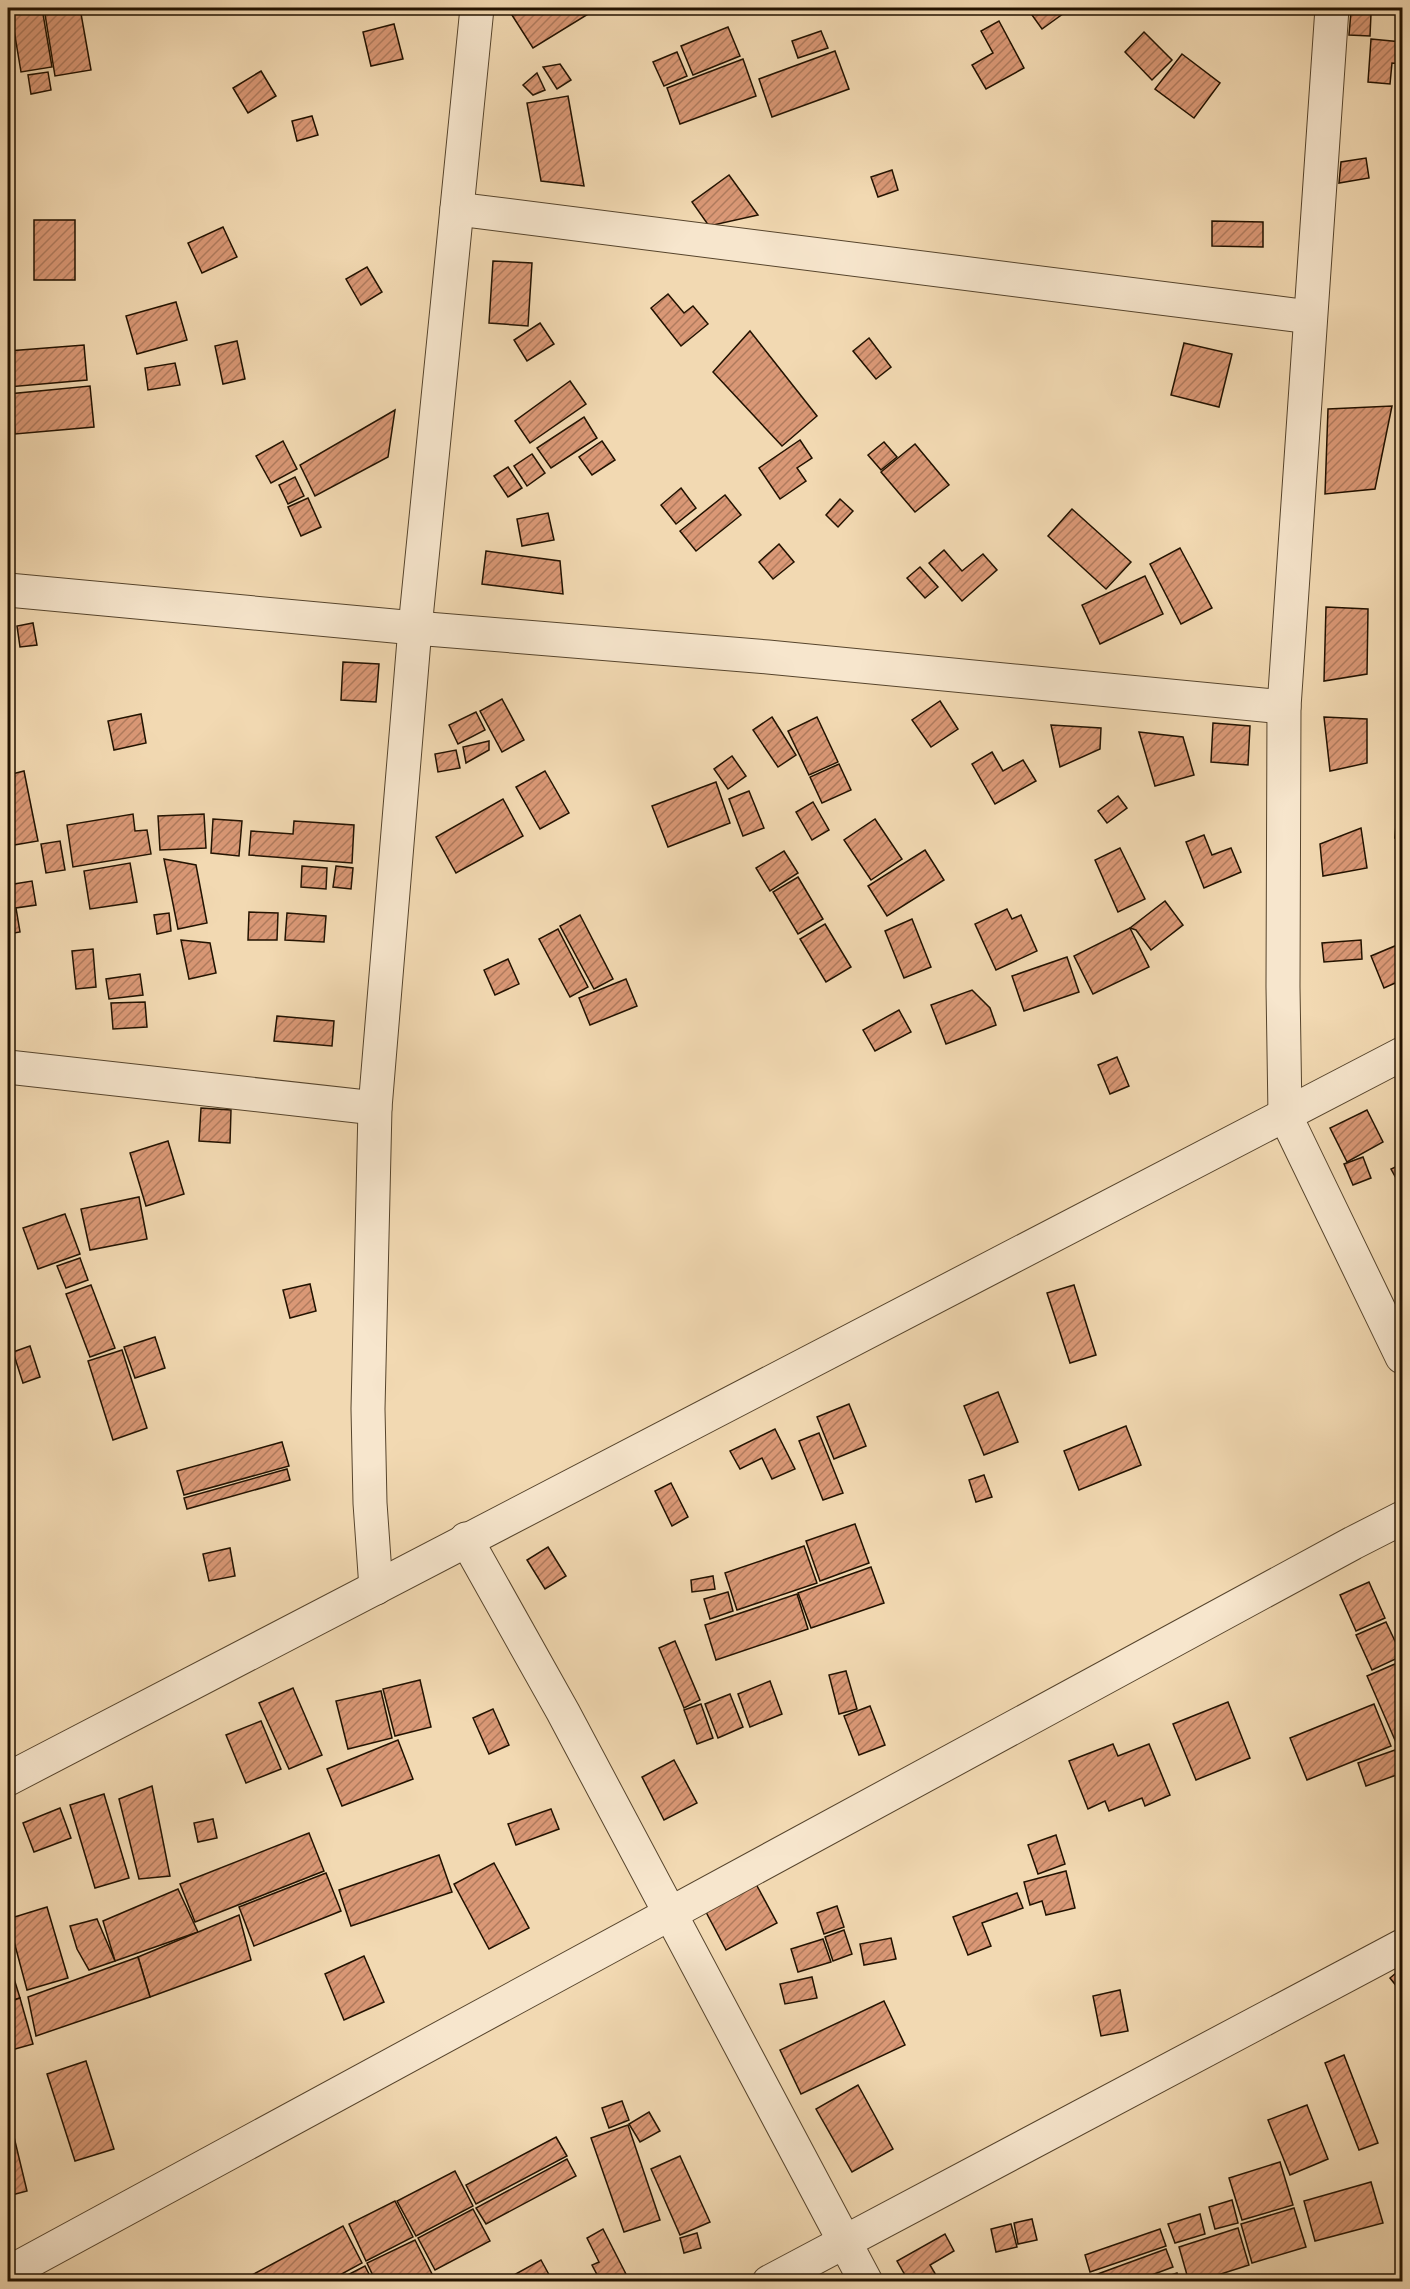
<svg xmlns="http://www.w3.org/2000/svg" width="1410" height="2289" font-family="Alegreya,serif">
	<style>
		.building { fill: url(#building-hatch); stroke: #221200; stroke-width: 1.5 }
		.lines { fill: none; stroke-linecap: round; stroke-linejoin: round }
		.street-casing { stroke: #56442c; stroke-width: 35 }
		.street { stroke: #f7e6cd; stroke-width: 33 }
	</style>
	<defs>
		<pattern id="building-hatch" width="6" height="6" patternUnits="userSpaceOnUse" patternTransform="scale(1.5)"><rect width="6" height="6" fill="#da9876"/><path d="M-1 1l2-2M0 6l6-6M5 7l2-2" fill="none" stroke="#b07b5e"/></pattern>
	</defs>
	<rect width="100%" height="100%" fill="#f2d9b2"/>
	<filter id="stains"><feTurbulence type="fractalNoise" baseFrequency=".00333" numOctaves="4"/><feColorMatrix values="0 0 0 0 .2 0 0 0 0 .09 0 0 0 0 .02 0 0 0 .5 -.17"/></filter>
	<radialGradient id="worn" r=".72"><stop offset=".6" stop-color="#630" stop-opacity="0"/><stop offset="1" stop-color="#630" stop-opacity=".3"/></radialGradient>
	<g class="building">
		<path d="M36,8h6l10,59 -31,5 -10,-60z"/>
		<path d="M44,8h36l11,62 -36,6z"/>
		<path d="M517,8h81l-65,40 -23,-36z"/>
		<path d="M1027,8h44l-29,21z"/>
		<path d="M1351,12l20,2 -1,22 -21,-1z"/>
		<path d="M999,21l25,47 -38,21 -14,-24 21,-12 -12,-22z"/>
		<path d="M394,24l9,35 -32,7 -8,-34z"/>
		<path d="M728,27l12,29 -47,19 -12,-29z"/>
		<path d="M821,31l7,17 -30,10 -6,-17z"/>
		<path d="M1144,32l28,28 -20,20 -27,-28z"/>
		<path d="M1371,39l31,3v22l-10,-1 -2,21 -22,-2z"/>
		<path d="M835,51l14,38 -77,28 -13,-38z"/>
		<path d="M677,52l10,24 -23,10 -11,-24z"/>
		<path d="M1182,54l38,29 -26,35 -39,-29z"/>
		<path d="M743,59l13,37 -76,28 -13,-36z"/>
		<path d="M560,64l11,16 -14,9 -14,-22z"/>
		<path d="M261,71l15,25 -28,17 -15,-25z"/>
		<path d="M48,72l3,18 -20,4 -3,-19z"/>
		<path d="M537,73l8,17 -12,5 -10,-10z"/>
		<path d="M568,96l16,90 -43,-5 -14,-78z"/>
		<path d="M312,116l6,19 -21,6 -5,-20z"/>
		<path d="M1366,158l3,20 -30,5 2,-21z"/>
		<path d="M892,170l6,20 -20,7 -7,-20z"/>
		<path d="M729,175l29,40 -49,11 -17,-24z"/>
		<rect x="34" y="220" width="41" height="60"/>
		<path d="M1212,221l51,1v25l-51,-1z"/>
		<path d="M223,227l14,30 -35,16 -14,-30z"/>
		<path d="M493,261l39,2 -4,63 -39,-3z"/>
		<path d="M367,267l15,25 -21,13 -15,-26z"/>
		<path d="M668,294l16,19 9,-7 15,18 -27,22 -30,-38z"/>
		<path d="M176,302l11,38 -50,14 -11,-38z"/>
		<path d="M540,323l14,21 -27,17 -13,-21z"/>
		<path d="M750,331l67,85 -35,30 -69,-74z"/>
		<path d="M869,338l22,29 -15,12 -23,-28z"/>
		<path d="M237,341l8,38 -22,5 -8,-38z"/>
		<path d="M1184,343l48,11 -13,53 -48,-12z"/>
		<path d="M84,345l3,35 -79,7v-36z"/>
		<path d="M175,363l5,22 -32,5 -3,-22z"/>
		<path d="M570,381l16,23 -56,39 -15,-22z"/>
		<path d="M90,386l4,41 -79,7 -1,-16 -6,1v-25z"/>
		<path d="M1392,406l-17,83 -50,5 3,-85z"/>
		<path d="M395,410l-7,47 -73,39 -15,-31z"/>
		<path d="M584,417l13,21 -46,30 -14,-20z"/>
		<path d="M800,440l12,18 -15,10 9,13 -26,18 -21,-31z"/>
		<path d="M283,441l14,28 -26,14 -15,-27z"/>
		<path d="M602,441l13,19 -23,15 -13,-18z"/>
		<path d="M884,442l13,15 -16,13 -13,-15z"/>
		<path d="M915,444l34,41 -34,27 -34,-40z"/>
		<path d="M532,454l13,19 -18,13 -13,-20z"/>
		<path d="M508,467l14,21 -14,9 -14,-21z"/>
		<path d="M295,477l9,19 -16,8 -9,-19z"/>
		<path d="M681,488l15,20 -20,16 -15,-19z"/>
		<path d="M725,495l16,20 -45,36 -16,-20z"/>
		<path d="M308,498l13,29 -20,9 -13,-29z"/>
		<path d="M840,499l13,12 -15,16 -12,-12z"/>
		<path d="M1072,509l59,53 -25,27 -58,-53z"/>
		<path d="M548,513l6,27 -32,6 -5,-27z"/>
		<path d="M779,544l15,18 -21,17 -14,-17z"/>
		<path d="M1180,548l32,60 -31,16 -31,-60z"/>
		<path d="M944,550l18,21 21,-17 14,16 -35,31 -33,-38z"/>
		<path d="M486,551l74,10 3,33 -81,-10z"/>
		<path d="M920,567l18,20 -13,11 -18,-20z"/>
		<path d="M1145,576l18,38 -63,30 -18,-39z"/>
		<path d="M1326,607l42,2 -1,65 -43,7z"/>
		<path d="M33,623l4,22 -17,2 -3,-21z"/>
		<path d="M343,662l36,2 -3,38 -35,-2z"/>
		<path d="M502,699l22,41 -22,12 -22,-41z"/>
		<path d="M940,701l18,28 -27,18 -19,-27z"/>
		<path d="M476,712l9,18 -27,14 -9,-19z"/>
		<path d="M141,714l5,29 -32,7 -6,-29z"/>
		<path d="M772,717l24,38 -18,12 -25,-37z"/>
		<path d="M817,717l21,45 -29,13 -21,-44z"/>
		<path d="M1324,717l43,2v44l-37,8z"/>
		<path d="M1213,723l37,3 -2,39 -37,-3z"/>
		<path d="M1051,725l50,3 -1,21 -40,18z"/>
		<path d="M1139,732l44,5 11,38 -39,11z"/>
		<path d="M489,741v9l-23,13 -3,-16z"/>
		<path d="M456,750l4,18 -22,4 -3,-18z"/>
		<path d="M992,752l11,19 20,-11 13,21 -41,23 -23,-40z"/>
		<path d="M732,756l14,20 -18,13 -14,-20z"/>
		<path d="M839,764l12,26 -29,13 -12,-26z"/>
		<path d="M24,771l14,70 -30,5v-71z"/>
		<path d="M545,771l24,42 -29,16 -24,-42z"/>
		<path d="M716,782l14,41 -62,24 -16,-41z"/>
		<path d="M749,791l15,37 -21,8 -14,-37z"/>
		<path d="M1118,796l9,12 -20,15 -9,-12z"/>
		<path d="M503,799l20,37 -67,37 -20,-36z"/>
		<path d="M813,802l16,28 -17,10 -16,-28z"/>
		<path d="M133,814l2,17 12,-1 4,24 -78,13 -6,-42z"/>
		<path d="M204,814l2,34 -46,2 -2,-34z"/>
		<path d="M213,819l29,2 -3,35 -28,-3z"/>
		<path d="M875,819l27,40 -31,21 -27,-40z"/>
		<path d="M294,821l60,4 -2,38 -103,-8 2,-24 42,3z"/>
		<path d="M1396,824l6,1v13h-7z"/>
		<path d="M1361,828l6,40 -44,8 -3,-32z"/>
		<path d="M1204,835l8,20 19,-7 10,24 -37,16 -18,-46z"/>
		<path d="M60,841l5,29 -19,3 -5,-29z"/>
		<path d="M1120,848l25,51 -27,13 -23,-52z"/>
		<path d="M925,850l19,30 -57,36 -19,-30z"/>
		<path d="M784,851l14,22 -28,18 -14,-23z"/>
		<path d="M164,859l32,6 11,58 -29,6z"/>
		<path d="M130,863l7,39 -47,7 -6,-38z"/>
		<path d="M302,866l25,2 -1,21 -25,-2z"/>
		<path d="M336,866l17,2 -2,21 -18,-2z"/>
		<path d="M798,877l25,42 -25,15 -25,-42z"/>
		<path d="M32,881l4,24 -20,3 4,24 -12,2v-49z"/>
		<path d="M1165,901l18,24 -32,25 -15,-20 -6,-2z"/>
		<path d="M1007,909l5,10 9,-4 16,36 -41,19 -21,-46z"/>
		<path d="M249,912l29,1 -1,27h-29z"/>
		<path d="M169,913l2,18 -14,3 -3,-19z"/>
		<path d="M287,913l39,3 -2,26 -39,-2z"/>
		<path d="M580,915l33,64 -19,10 -34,-63z"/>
		<path d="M912,919l19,48 -27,11 -19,-47z"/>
		<path d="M825,924l26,43 -25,15 -26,-43z"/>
		<path d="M1130,928l19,39 -56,27 -19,-38z"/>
		<path d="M558,929l30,58 -18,10 -31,-58z"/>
		<path d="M181,940l29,3 6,30 -27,6z"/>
		<path d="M1361,940l1,19 -38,3 -2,-19z"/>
		<path d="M1402,943v37l-18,8 -13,-32z"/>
		<path d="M93,949l3,38 -20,2 -4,-38z"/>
		<path d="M1067,957l12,35 -55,19 -12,-35z"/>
		<path d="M508,959l11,25 -24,11 -11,-25z"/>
		<path d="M140,974l3,21 -34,4 -3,-20z"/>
		<path d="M626,979l11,27 -47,19 -11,-27z"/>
		<path d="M972,990l18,18 6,17 -50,19 -15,-39z"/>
		<path d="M145,1002l2,25 -34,2 -2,-26z"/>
		<path d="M899,1010l12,22 -36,19 -12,-21z"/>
		<path d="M277,1016l57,5 -2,25 -58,-5z"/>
		<path d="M1117,1057l12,29 -19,8 -12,-29z"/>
		<path d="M201,1108l30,2 -1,33 -31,-2z"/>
		<path d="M1367,1110l16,32 -36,20 -17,-34z"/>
		<path d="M168,1141l16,53 -38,12 -16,-53z"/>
		<path d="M1363,1157l8,21 -18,7 -9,-21z"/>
		<path d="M1402,1164v25l-11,-20z"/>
		<path d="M139,1197l8,42 -57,11 -9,-41z"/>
		<path d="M65,1214l15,40 -42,15 -15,-41z"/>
		<path d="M80,1258l8,22 -22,8 -9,-22z"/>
		<path d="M310,1284l6,27 -26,7 -7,-28z"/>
		<path d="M91,1285l24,63 -25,9 -24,-63z"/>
		<path d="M1074,1285l22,70 -26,8 -23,-70z"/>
		<path d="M155,1337l10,31 -30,10 -11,-31z"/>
		<path d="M30,1346l10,31 -17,6 -10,-31z"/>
		<path d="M122,1350l25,78 -34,12 -25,-79z"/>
		<path d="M998,1392l20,50 -34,13 -20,-49z"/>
		<path d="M849,1404l17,42 -32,13 -17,-42z"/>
		<path d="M1126,1426l15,39 -62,25 -15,-39z"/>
		<path d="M775,1429l20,40 -23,10 -10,-21 -22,11 -10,-18z"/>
		<path d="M819,1433l24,60 -20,7 -24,-59z"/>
		<path d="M282,1442l7,24 -105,29 -7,-24z"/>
		<path d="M287,1469l3,11 -103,29 -3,-11z"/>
		<path d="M984,1475l8,22 -16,5 -7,-22z"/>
		<path d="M671,1483l17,34 -16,9 -17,-35z"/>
		<path d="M855,1524l14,39 -49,18 -14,-40z"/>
		<path d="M804,1546l13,37 -80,27 -12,-37z"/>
		<path d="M548,1547l18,29 -21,13 -18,-29z"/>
		<path d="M230,1548l5,28 -26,5 -6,-27z"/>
		<path d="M871,1567l13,36 -73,25 -13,-35z"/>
		<path d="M713,1576l2,13 -23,3 -1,-12z"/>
		<path d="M1369,1582l16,36 -29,13 -16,-36z"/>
		<path d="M728,1592l5,19 -23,8 -6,-20z"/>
		<path d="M797,1594l11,35 -92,31 -11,-35z"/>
		<path d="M1386,1622l16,34 -30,14 -16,-35z"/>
		<path d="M675,1641l25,59 -16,8 -25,-60z"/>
		<path d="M1402,1661v84l-4,2 -31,-71z"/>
		<path d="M846,1671l11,38 -18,5 -10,-39z"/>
		<path d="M420,1680l11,47 -36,9 -12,-47z"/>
		<path d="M770,1681l12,33 -32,13 -12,-33z"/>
		<path d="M293,1688l29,67 -33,14 -30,-66z"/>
		<path d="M381,1691l11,47 -44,11 -12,-48z"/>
		<path d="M730,1694l13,33 -25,11 -13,-34z"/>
		<path d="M1228,1702l22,56 -54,22 -23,-56z"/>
		<path d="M701,1704l12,34 -16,6 -13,-34z"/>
		<path d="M1374,1704l17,42 -84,34 -17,-42z"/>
		<path d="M870,1706l15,39 -26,10 -15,-39z"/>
		<path d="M493,1709l16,36 -20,9 -16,-36z"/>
		<path d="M261,1721l20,48 -35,14 -20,-48z"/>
		<path d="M398,1740l15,39 -71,27 -15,-37z"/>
		<path d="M1113,1744l5,12 31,-12 21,51 -25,11 -3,-8 -33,13 -4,-10 -17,8 -19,-48z"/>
		<path d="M1395,1750l7,23 -36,13 -8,-23z"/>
		<path d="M674,1760l23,43 -33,17 -22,-43z"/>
		<path d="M152,1786l18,90 -31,3 -20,-80z"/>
		<path d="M104,1794l25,84 -34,10 -25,-83z"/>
		<path d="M60,1808l11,30 -37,14 -11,-29z"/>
		<path d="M551,1809l8,20 -43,16 -8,-21z"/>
		<path d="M213,1819l4,19 -19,4 -4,-19z"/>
		<path d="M309,1833l15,38 -129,51 -15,-38z"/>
		<path d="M1056,1835l9,29 -27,10 -10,-29z"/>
		<path d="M439,1855l13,37 -101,34 -12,-36z"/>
		<path d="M494,1863l35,65 -40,21 -35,-65z"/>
		<path d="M1066,1871l9,37 -29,7 -4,-14 -12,4 -6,-23z"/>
		<path d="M326,1873l15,38 -87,35 -15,-39z"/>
		<path d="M756,1884l21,39 -51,27 -20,-38z"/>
		<path d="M178,1889l20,43 -83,29 -12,-40z"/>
		<path d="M1017,1893l6,15 -41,15 9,23 -23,9 -15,-38z"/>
		<path d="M837,1906l7,21 -20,7 -7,-21z"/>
		<path d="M47,1907l21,71 -41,12 -19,-71z"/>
		<path d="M239,1915l12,45 -101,37 -12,-40z"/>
		<path d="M97,1919l18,42 -26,9 -12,-21 -7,-23z"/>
		<path d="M844,1930l8,24 -19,7 -8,-24z"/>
		<path d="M891,1938l5,21 -32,6 -4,-21z"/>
		<path d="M823,1939l8,23 -33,10 -7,-23z"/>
		<path d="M364,1956l20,46 -40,18 -19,-46z"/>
		<path d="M138,1957l12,40 -114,39 -8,-39z"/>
		<path d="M1402,1968v25l-12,-15z"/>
		<path d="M11,1969l9,29 -12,4v-32z"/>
		<path d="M812,1977l5,21 -32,6 -5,-20z"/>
		<path d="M1120,1990l8,41 -27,5 -8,-40z"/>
		<path d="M20,1998l13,46 -25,7v-49z"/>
		<path d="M884,2001l21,44 -104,49 -21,-44z"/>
		<path d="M1344,2055l34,88 -19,7 -34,-87z"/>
		<path d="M86,2061l28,88 -39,12 -28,-87z"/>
		<path d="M858,2085l35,64 -41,23 -36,-63z"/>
		<path d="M622,2101l7,19 -20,8 -7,-20z"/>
		<path d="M1307,2105l21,54 -38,16 -22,-55z"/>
		<path d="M8,2112l19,79 -19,5z"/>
		<path d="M649,2112l11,19 -20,11 -11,-18z"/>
		<path d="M628,2125l32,95 -36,12 -33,-94z"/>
		<path d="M556,2137l11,19 -91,48 -10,-19z"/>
		<path d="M680,2156l30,66 -30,13 -29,-66z"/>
		<path d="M567,2159l9,17 -90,48 -10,-16z"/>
		<path d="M1280,2162l13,43 -51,15 -13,-42z"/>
		<path d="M455,2171l18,35 -57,30 -19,-35z"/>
		<path d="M1371,2182l12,41 -68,18 -11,-40z"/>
		<path d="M1232,2200l6,23 -23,6 -6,-22z"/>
		<path d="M395,2201l18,36 -47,24 -17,-37z"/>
		<path d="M1294,2208l12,39 -54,16 -11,-39z"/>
		<path d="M473,2209l17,32 -55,29 -17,-32z"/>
		<path d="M1200,2214l5,20 -30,9 -7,-19z"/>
		<path d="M1032,2219l5,21 -19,4 -4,-21z"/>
		<path d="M1011,2224l6,23 -21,5 -5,-23z"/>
		<path d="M343,2226l19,37 -35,19h-88z"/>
		<path d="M1238,2228l11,37 -53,17h-7l-10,-35z"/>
		<path d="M603,2229l26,51 -3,2h-25l-9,-17 7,-3 -12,-24z"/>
		<path d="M1160,2229l6,17 -76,26 -5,-17z"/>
		<path d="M697,2233l4,15 -17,5 -4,-15z"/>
		<path d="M945,2234l9,17 -24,14 10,17h-31l-12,-21z"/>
		<path d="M415,2240l17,34 -14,8h-42l-9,-19z"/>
		<path d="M1166,2249l7,18 -40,15h-35l-3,-7z"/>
		<path d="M541,2260l12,22h-38l-3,-6z"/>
		<path d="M365,2266l8,16h-39z"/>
		<path d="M1177,2273l3,9h-29z"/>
	</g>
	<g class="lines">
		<defs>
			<g id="street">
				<path d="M1332,8l-48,699 -1,280 2,128 117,242"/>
				<path d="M457,209l853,108"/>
				<path d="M8,590l407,38 353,29 516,50"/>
				<path d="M8,1067l367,41"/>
				<path d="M466,1539l97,173 303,570"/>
				<path d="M376,1588l-6,-85 -2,-94 7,-301 40,-480 62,-620"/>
				<path d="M8,1779l1394,-725"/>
				<path d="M8,2273l1345,-730 49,-25"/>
				<path d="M769,2282l633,-336"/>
			</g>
		</defs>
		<use href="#street" class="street-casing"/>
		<use href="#street" class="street"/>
	</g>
	<rect width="1410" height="2289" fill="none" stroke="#f2d9b2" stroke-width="30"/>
	<rect x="9" y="9" width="1392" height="2271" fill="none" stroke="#221200" stroke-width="3"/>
	<rect x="15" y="15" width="1380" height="2259" fill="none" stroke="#221200" stroke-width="1.5"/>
	<rect width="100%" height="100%" filter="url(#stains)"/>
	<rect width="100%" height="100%" fill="url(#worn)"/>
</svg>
